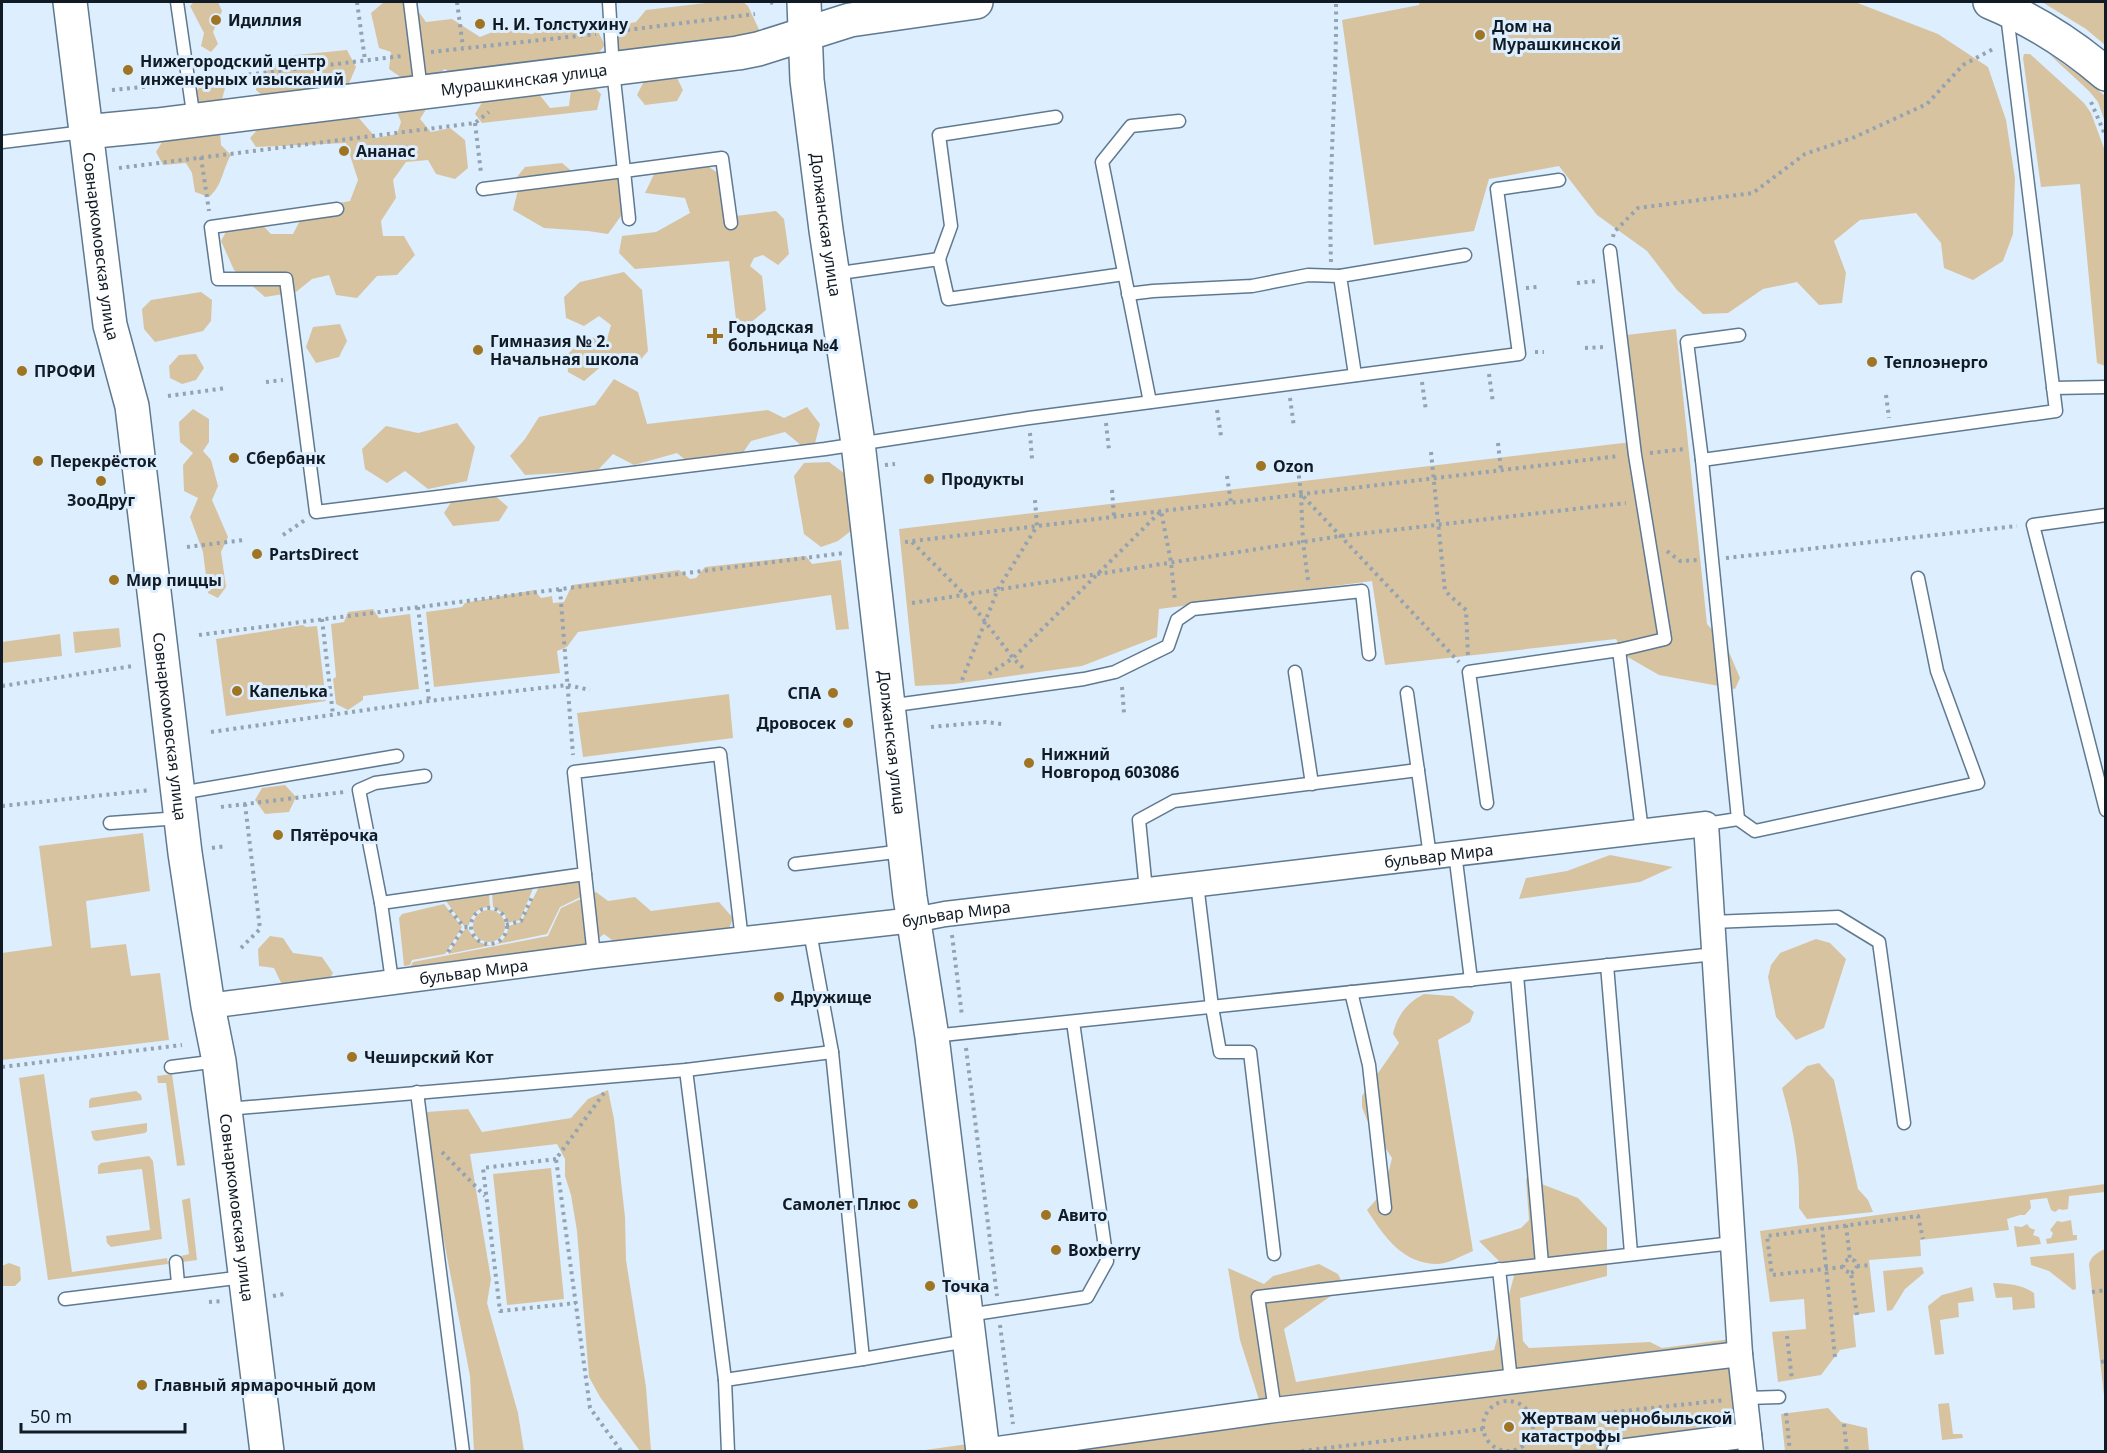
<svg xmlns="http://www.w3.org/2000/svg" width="2107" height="1453" font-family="'Noto Sans',sans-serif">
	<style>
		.green { fill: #d8c3a1 }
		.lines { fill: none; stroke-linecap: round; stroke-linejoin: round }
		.lane-casing { stroke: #5f7990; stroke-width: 15 }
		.street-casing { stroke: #5f7990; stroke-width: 27 }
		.secondary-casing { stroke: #5f7990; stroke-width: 36 }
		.path { stroke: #94a3b1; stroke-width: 4; stroke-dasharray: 3 4.5; stroke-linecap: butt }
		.lane { stroke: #fff; stroke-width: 12 }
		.street { stroke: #fff; stroke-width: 24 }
		.secondary { stroke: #fff; stroke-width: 33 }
		.poi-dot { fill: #9f7524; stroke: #ddeefe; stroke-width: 2 }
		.labels { text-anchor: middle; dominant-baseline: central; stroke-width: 6; stroke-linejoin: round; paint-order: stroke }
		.poi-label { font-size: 16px; font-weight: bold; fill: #111b25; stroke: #ddeefe; text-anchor: start }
		.street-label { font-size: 16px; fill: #111b25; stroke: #ddeefe }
	</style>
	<rect width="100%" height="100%" fill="#ddeefe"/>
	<g class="green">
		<path d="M194,2h24l4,9 -9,21 5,12 -7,8 -10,-6 3,-13 -14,-27z"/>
		<path d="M384,2c23,0 30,1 42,20l26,-3 28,18 20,-8 32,5 22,-11 39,-1 12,23 -11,14 -132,24 -17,-14c-25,17 -32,18 -56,0l2,-17 -12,-4 -8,-35z"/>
		<path d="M714,2h29l5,4 14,30 -137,19 -16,-12 8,-17 19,-4 10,-12z"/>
		<path d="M1420,2h435l83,32 50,33 18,53 9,58 -2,56 -10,27 -30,19 -29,-12 -3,-25 -25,-30 -56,7 -26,21 12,32 -4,30 -23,2 -22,-23 -34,7 -35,24 -25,1 -26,-24 -30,-39 -50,-36 -38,-49 -70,13 -15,52 -100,14 -32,-225 77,-15z"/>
		<path d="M2042,2h63v43l-19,-16z"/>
		<path d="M347,50l9,17 -9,21 -79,13 -12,-11 1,-11 29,-23z"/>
		<path d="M2024,54h6l54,49 7,10 14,38v215l-8,-3 -17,-179 -39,3 -18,-129z"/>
		<path d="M2049,54l36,25 20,17v26l-7,-20 -9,-11z"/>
		<path d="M676,76l7,14 -6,11 -32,4 -8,-10 8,-16z"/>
		<path d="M216,81l9,7 -5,19 -20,3 -7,-15 10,-12z"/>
		<path d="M593,86l8,8 -4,16 -115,13 -7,-9 9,-15 55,-5 11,14 19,-2 2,-17z"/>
		<path d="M404,101l23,7 -7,11 11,13 19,-4 15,12 3,28 -13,11 -19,-5 -8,-14 -22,2 -13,18 3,18 -15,23 2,15h21l11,19 -18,20 -20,1 -20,22 -21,-3 -7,-20 -17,4 -16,13 -31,5 -31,-27 -13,-29 13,-24 17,-4 20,21h22l13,-25 44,-8 8,-21 -12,-37 -90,4 -6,-9 8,-9 100,-12 18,21 21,-4 4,-12 -4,-10z"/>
		<path d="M220,133l1,12 10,10c-9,15 -8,30 -22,42l-14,-5 -3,-19 -6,-10 -23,2 -7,-13 9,-15z"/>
		<path d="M562,163l12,10 47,5v38l-13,18 -20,-3 -44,-3 -31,-18 5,-20 -2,-12 9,-11z"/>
		<path d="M709,167l19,13 8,36 40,-5 8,8 5,35 -11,11 -15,-10 -9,3 -4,8 12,10 4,34 -17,14 -13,-5 -7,-58 -94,8 -16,-16 3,-17 34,-4 34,-19 -5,-15 -40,-5 10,-21z"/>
		<path d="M624,272l18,18 6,61 -11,13h-33l-20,17 -16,-9 -1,-17 18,-18 22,2 4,-14 -12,-9 -15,10 -18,-8 -2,-21 16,-15z"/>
		<path d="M201,292l11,8 -1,21 -8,10 -48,11 -11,-13 -2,-20 9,-9z"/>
		<path d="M340,324l7,17 -8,16 -23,6 -10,-16 7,-20z"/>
		<path d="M1676,329l31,295 19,21 14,33 -5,11 -76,-14 -33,-19 -10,-17 -231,26 -13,-84 -213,28 -2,28 -75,29 -128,18 -39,2 -16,-157 741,-88 -13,-106z"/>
		<path d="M196,354l8,14 -8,12 -14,4 -12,-6 -1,-12 10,-11z"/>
		<path d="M614,379l24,13 9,32 121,-14 16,8 23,-11 13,17 -5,19 -13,3 -17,-14 -34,9 -16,23 -40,4 -18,-15 -43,12 -21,-11 -16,17 -72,4 -15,-19 15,-17 14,-22 56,-12z"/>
		<path d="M193,409l16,10v23l-6,9 8,9 7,26 -6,14 16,37 -7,15 5,35 -8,11 -10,-5 -5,-41 -13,-35 8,-19 -14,-7 -1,-26 10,-12 -13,-11 -1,-20z"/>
		<path d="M457,423l18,24 -8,34 -39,8 -23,-18 -18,12 -22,-14 -3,-20 24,-23 32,7z"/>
		<path d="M829,462l19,14 4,54 -14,11 -17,6 -17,-13 -10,-58 10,-13z"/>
		<path d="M493,494l15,13 -9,14 -46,5 -9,-13 9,-14z"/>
		<path d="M806,556l6,8 29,-4 8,69 -13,1 -5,-35 -253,37 -11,15 -10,4 3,22 -126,14 -8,-75 36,-5 3,-4 69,-13 7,8 11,-2 1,7 11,-1 8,-17 107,-15 11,9 6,-1 9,-11z"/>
		<path d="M373,609l6,9 31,-4 9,75 -56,7v4l-15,10 -12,-6 -3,-25 3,-2 -5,-53 13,-2 4,-10z"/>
		<path d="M303,625l3,2 11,-1 9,75 -100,15 -10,-77z"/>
		<path d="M119,628l2,19 -46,6 -2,-21z"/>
		<path d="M60,634l2,22 -60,7v-21z"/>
		<path d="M729,694l4,44 -150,19 -6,-44z"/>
		<path d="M285,785l11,12 -7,15 -24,2 -10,-14 7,-12z"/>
		<path d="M143,833l7,58 -64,10 5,47 35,-4 5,32 29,-3 9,67 -167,20v-107l50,-7 -13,-100z"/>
		<path d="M1610,855l63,12 -33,15 -121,17 7,-21 41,-7z"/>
		<path d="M583,875l2,20 -25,12 -13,27 -99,20 17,-25h3c11,21 36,23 41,-3l12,-4 20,-39z"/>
		<path d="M534,886l-14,34 -13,3 -2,-8 -12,-8 -1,-14z"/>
		<path d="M596,892l12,9 27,-4 16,14 68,-9 14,16 -7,19 -110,6 -12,-9 -16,13 -179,22 4,-7 135,-26 13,-28z"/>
		<path d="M489,894l1,13c-11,0 -19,7 -21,18l-5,1 -18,-25z"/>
		<path d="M444,904l18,23 -17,27 -33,6 -2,5 -6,1 -5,-48 3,-4z"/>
		<circle cx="489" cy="926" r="16"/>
		<path d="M270,936l13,2 10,15 29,4 11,16 -7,11 -42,5 -10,-21 -15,-2 -1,-17z"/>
		<path d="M1816,939l14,4 16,16 -22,69 -28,12 -20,-23 -8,-40 3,-12 9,-12z"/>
		<path d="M1424,994l29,2 21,16 -4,10 -32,18 35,211c-10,4 -25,13 -35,13 -36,0 -54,-28 -71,-54l17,-19 8,-33 -25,-38 -5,-13v-11l37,-53 -6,-9c4,-19 15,-32 31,-40z"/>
		<path d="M1819,1063l15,17 24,109 10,11 5,12 -66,7 -8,-11c1,-45 -5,-77 -17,-120l25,-22z"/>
		<path d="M44,1074l28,198 95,-14 1,6 -120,16 -29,-202z"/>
		<path d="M172,1074l13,91 -8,1 -11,-83h-8l-1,-7z"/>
		<path d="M608,1090l6,29 11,98 1,43 20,127 5,64h-11l-40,-54 -11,-20 -12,-146 -6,-36 -6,-19v-17l-8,-15 -87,10 21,125 -4,24 31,110 6,38h-50l-4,-75 -37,-192 -6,-72 41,-3 14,23 89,-14 17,-19z"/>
		<path d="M136,1091l5,4 1,5 -53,8v-7l2,-3z"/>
		<path d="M147,1123v8l-2,2 -49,8 -3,-2 -2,-8z"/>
		<path d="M149,1156l4,5 9,78 -51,8 -4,-4 -1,-7 44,-6 -8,-61 -44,5v-8l3,-3z"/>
		<path d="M551,1168l13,131 -57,6 -14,-131z"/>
		<path d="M1526,1178l52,20 29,30v48l-87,22 3,43 6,7 121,-6 12,6 69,-9 13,105 -59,8h-774l349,-49 -20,-63 -12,-72 36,16 9,-8 46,-12 19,10 5,10 -8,9 -51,36 12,53 198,-32 20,-74 -35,-35 42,-13 8,-8z"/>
		<path d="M2105,1184v8l-36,4 -1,13 -5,1 -4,-1 -4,3 -4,-2 -4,-12 -17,2 1,8 -6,7h-5l-13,4 2,11 -89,10 1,16 -52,4 6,52 -22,3 3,32 -16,3 -19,25 -43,7 -6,-50 34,-3 -2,-30 -34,3 -10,-71z"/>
		<path d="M190,1198l7,62 -15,2 -1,-6 8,-2 -7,-54z"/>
		<path d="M2071,1220l2,15h4v5l-30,4 -1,-5 5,-1 2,-5 -3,-3 7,-9 5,1z"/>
		<path d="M2027,1224l3,4 5,2 -2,5 6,2 2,7 -24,3 -3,-21 8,1z"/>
		<path d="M2105,1249h1l-1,155 -16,-140c2,-8 9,-12 16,-15z"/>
		<path d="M2074,1253l2,36 -3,1 -24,-19 -18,-6 -1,-8z"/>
		<path d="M9,1263l11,4 1,13 -6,6h-13v-20z"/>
		<path d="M1922,1267l2,6 -19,16 -13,21 -5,1 -4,-40z"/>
		<path d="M1993,1283c16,1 28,1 41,10l1,15 -22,2 -1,-13 -16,1z"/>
		<path d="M1972,1287l2,14 -16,2 1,14 -19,3 4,34 -9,1 -7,-49 14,-11z"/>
		<path d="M1949,1403l4,31h9l1,4 -21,2 -4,-36z"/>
		<path d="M1828,1408l13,14 26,6 2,23h-84l-4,-37z"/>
	</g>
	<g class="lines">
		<defs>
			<g id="lane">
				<path d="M177,2l17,118"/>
				<path d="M410,2l11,88"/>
				<path d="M2,142l82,-10"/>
				<path d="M483,189l141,-18 -11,-101 -4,-68"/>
				<path d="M337,209l-126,18 7,52h68l30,233 509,-63 204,-31 490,-64 -22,-165 62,-9"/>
				<path d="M629,219l-5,-48 98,-13 9,65"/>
				<path d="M1610,251l25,204 30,184 -46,11"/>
				<path d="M939,259l12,-33 -12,-91 117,-18"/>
				<path d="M833,274l106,-15 9,40 176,-25"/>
				<path d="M1128,294l25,-3 99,-5 56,-11 32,1"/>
				<path d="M1739,335l-52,7 15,118 354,-49 -49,-396"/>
				<path d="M1355,375l-15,-99 125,-21"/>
				<path d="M2053,388l53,-1"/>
				<path d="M1150,402l-48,-240 29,-36 48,-5"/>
				<path d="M1702,460l36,359 -32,5"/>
				<path d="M2106,515l-73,10 73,285"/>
				<path d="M1295,672l17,112"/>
				<path d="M1407,693l23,163"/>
				<path d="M888,706l196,-27 31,-7 53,-26 9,-26 16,-11 169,-18 7,63"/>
				<path d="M180,793l217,-37"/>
				<path d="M1487,803l-18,-131 150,-22 23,181"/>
				<path d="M1738,819l17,12 223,-48 -41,-112 -19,-93"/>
				<path d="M110,823l70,-5"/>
				<path d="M1455,853l16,127"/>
				<path d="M795,864l109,-13"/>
				<path d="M585,874l9,82"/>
				<path d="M1197,884l15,123 8,45h30l24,202"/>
				<path d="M1146,890l-7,-70 35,-19 244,-31"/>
				<path d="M381,903l204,-29 -11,-102 146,-18 22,186"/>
				<path d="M1712,922l126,-5 41,25 25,181"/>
				<path d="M810,932l22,120 31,307 104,-18"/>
				<path d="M1607,965l24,288"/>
				<path d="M1517,975l25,289"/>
				<path d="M392,981l-11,-78 -22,-113 16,-7 50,-7"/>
				<path d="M1351,992l18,73 16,143"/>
				<path d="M933,1036l782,-82"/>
				<path d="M171,1067l47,-6"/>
				<path d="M686,1070l39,310"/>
				<path d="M417,1092l46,360"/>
				<path d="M227,1109l459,-39 146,-18"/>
				<path d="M176,1262l2,21"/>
				<path d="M1499,1269l12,112"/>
				<path d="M65,1299l179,-22"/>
				<path d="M968,1315l119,-18 20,-36 -34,-239"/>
				<path d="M1746,1398l33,-1"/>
				<path d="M1275,1410l-17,-113 475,-54"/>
				<path d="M728,1452l-3,-72 138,-21"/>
			</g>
			<g id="street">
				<path id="s1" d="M208,1006l386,-50 320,-36 31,-6 761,-90 34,530 11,98"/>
				<path d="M983,1451l292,-41 465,-56"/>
				<path d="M1619,1452l130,-17"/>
			</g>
			<g id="secondary">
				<path id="s2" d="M70,2l40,323 22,81 53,447 23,153 11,55 48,391"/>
				<path id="s3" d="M804,2l3,78 19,150 32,213 52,454 22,140 51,415"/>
				<path d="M1990,2c41,17 82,43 116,72"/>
				<path id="s4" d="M85,132l72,-7 581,-72 20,-4 92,-29 126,-18"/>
			</g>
		</defs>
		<use href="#lane" class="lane-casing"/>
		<use href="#street" class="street-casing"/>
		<use href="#secondary" class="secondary-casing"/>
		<g class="path">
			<path d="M357,2l8,58"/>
			<path d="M457,2l6,45"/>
			<path d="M770,3l4,-1"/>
			<path d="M627,30l128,-16"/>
			<path d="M431,52l165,-18"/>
			<path d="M204,80l198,-24"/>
			<path d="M112,90l61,-6"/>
			<path d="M2091,102l15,35"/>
			<path d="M475,123l6,50"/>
			<path d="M201,157l8,54"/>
			<path d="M119,168l356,-45 14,-11"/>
			<path d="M1613,237l1,-5 24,-24 115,-15 52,-39 50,-17 72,-33 36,-39 32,-17"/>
			<path d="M1331,262c-3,-87 6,-174 5,-260"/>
			<path d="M1577,283l21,-2"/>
			<path d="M1526,288l11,-1"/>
			<path d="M1585,348l20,-1"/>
			<path d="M1535,352h9"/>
			<path d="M1489,374l4,29"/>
			<path d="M266,382l17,-2"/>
			<path d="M1422,382l4,29"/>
			<path d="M1886,395l3,23"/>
			<path d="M168,396l58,-8"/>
			<path d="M1290,398l4,29"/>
			<path d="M1217,410l4,26"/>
			<path d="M1106,423l3,27"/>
			<path d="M1030,433l2,26"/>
			<path d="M1498,443l3,27"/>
			<path d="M1431,452l14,139 21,19 2,47"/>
			<path d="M1650,453l34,-4"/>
			<path d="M885,465l10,-1"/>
			<path d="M1298,468l3,26"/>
			<path d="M1227,476l4,27"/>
			<path d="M1112,490l2,27"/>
			<path d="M283,535l22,-15"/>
			<path d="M905,542l714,-86"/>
			<path d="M912,542l52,52 49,64 13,13"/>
			<path d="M187,547l57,-7"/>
			<path d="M1667,551l13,10 18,-1"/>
			<path d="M1726,558l291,-32"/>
			<path d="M1308,580l-5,-38 -2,-48 158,168"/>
			<path d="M560,589l13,166"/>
			<path d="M912,603l429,-67 285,-33"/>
			<path d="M418,607l11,94"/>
			<path d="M322,619l11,96"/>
			<path d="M199,635l645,-82"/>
			<path d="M989,674l24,-16 148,-147 10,51 4,39"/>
			<path d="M962,680l36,-91 39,-63 -2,-26"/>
			<path d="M2,686l131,-20"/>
			<path d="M1122,687l2,26"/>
			<path d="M931,727l55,-5 16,2"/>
			<path d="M211,732l218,-31 138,-16 23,5"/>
			<path d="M2,806l149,-16"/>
			<path d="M221,807l123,-15"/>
			<path d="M212,848l14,-2"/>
			<circle cx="489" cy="926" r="18"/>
			<path d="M450,910l14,17h7"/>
			<path d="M506,925l15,-4 11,-24"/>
			<path d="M952,935l10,81"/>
			<path d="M241,948l19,-19 -15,-125"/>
			<path d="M448,952l16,-25"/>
			<path d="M966,1048l31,248"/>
			<path d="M2,1067l180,-22"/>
			<path d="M604,1093l-48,66 34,249 32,44"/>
			<path d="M442,1152l43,44"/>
			<path d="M556,1159l-73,9 17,143 76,-8"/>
			<path d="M1846,1225l4,34"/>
			<path d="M1822,1227l13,130"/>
			<path d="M1857,1266l13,-1"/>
			<path d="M1843,1267l-71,8 -5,-39 151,-20 5,23"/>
			<path d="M1851,1273l4,-2 2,-5 -2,-5 -5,-2 -5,2 -2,6 3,4 5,2 6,42"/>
			<path d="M2092,1292l14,-2"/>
			<path d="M273,1296l11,-2"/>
			<path d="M209,1302l15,-1"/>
			<path d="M1000,1325l13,99"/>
			<path d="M1787,1336l5,44"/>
			<path d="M2101,1362l5,-1"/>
			<circle cx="1508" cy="1426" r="25"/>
			<path d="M1786,1413l4,39"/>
			<path d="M1532,1421l193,-21"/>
			<path d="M1844,1424l3,28"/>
			<path d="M1294,1452l189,-23"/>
		</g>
		<use href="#lane" class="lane"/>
		<use href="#street" class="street"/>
		<use href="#secondary" class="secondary"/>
	</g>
	<g class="poi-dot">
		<circle cx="216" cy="20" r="6"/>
		<circle cx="480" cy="24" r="6"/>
		<circle cx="1480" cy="35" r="6"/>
		<circle cx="128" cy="70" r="6"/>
		<circle cx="344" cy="151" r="6"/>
		<path d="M712 327h6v6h6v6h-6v6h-6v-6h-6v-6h6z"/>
		<circle cx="478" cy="350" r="6"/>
		<circle cx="1872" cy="362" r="6"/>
		<circle cx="22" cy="371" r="6"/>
		<circle cx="234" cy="458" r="6"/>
		<circle cx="38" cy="461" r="6"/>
		<circle cx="1261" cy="466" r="6"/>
		<circle cx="929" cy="479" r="6"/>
		<circle cx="101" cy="481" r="6"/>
		<circle cx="257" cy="554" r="6"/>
		<circle cx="114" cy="580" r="6"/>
		<circle cx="237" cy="691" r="6"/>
		<circle cx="833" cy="693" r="6"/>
		<circle cx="848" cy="723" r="6"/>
		<circle cx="1029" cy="763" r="6"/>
		<circle cx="278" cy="835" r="6"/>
		<circle cx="779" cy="997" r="6"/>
		<circle cx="352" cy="1057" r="6"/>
		<circle cx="913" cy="1204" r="6"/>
		<circle cx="1046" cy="1215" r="6"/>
		<circle cx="1056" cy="1250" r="6"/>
		<circle cx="930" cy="1286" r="6"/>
		<circle cx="142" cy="1385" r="6"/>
		<circle cx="1509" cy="1427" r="6"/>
	</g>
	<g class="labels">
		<g class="poi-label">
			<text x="228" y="20">Идиллия</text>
			<text x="492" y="24">Н. И. Толстухину</text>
			<text x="1492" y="26">Дом на<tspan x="1492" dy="18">Мурашкинской</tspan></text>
			<text x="140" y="61">Нижегородский центр<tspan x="140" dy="18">инженерных изысканий</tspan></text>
			<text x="356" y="151">Ананас</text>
			<text x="728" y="327">Городская<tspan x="728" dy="18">больница №4</tspan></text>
			<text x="490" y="341">Гимназия № 2.<tspan x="490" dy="18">Начальная школа</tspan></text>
			<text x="1884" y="362">Теплоэнерго</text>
			<text x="34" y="371">ПРОФИ</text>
			<text x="246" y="458">Сбербанк</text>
			<text x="50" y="461">Перекрёсток</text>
			<text x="1273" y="466">Ozon</text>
			<text x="941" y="479">Продукты</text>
			<text x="101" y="500" text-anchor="middle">ЗооДруг</text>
			<text x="269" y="554">PartsDirect</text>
			<text x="126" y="580">Мир пиццы</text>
			<text x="249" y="691">Капелька</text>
			<text x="821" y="693" text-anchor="end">СПА</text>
			<text x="836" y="723" text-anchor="end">Дровосек</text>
			<text x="1041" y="754">Нижний<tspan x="1041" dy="18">Новгород 603086</tspan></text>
			<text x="290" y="835">Пятёрочка</text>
			<text x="791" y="997">Дружище</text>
			<text x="364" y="1057">Чеширский Кот</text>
			<text x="901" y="1204" text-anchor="end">Самолет Плюс</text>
			<text x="1058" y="1215">Авито</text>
			<text x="1068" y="1250">Boxberry</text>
			<text x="942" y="1286">Точка</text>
			<text x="154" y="1385">Главный ярмарочный дом</text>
			<text x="1521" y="1418">Жертвам чернобыльской<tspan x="1521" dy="18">катастрофы</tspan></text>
		</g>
		<g class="street-label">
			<text stroke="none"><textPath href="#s4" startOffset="442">Мурашкинская улица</textPath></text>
			<text stroke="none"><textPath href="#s3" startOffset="224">Должанская улица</textPath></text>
			<text stroke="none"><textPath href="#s2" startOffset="246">Совнаркомовская улица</textPath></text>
			<text stroke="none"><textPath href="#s2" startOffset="732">Совнаркомовская улица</textPath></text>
			<text stroke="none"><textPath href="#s3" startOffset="746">Должанская улица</textPath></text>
			<text stroke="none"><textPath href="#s1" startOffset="1240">бульвар Мира</textPath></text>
			<text stroke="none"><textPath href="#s1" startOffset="754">бульвар Мира</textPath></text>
			<text stroke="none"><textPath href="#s1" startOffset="268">бульвар Мира</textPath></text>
			<text stroke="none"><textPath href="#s2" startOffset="1218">Совнаркомовская улица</textPath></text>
		</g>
	</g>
	<rect width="2107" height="1453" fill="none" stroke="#111b25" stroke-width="6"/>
	<path d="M21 1423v9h164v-9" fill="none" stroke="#111b25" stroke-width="3"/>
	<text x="30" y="1423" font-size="18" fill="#111b25" stroke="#ddeefe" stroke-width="4.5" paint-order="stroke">50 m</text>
</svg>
